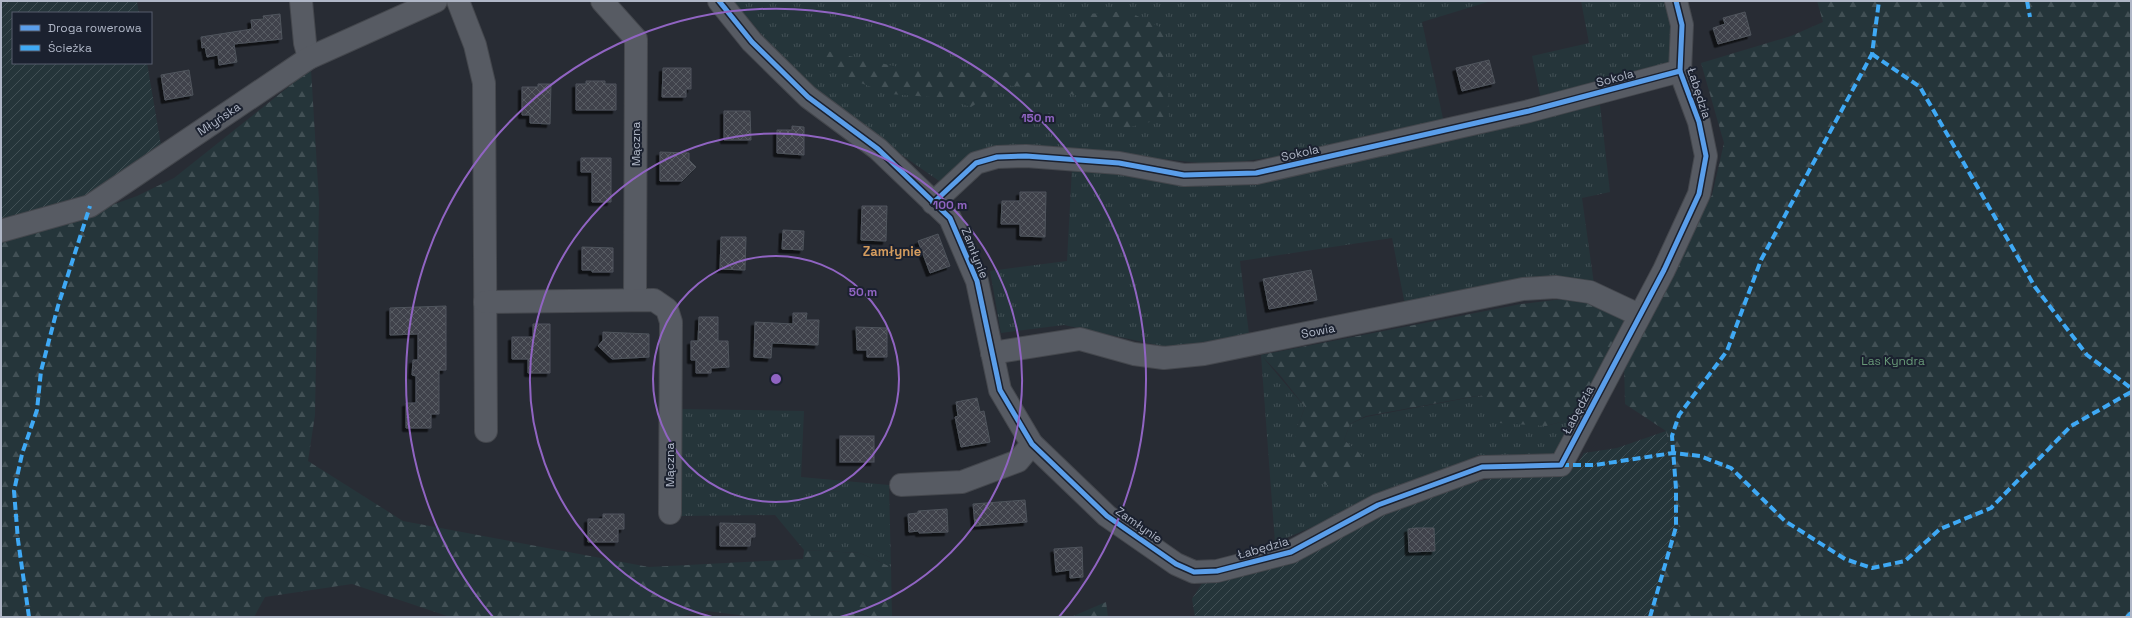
<svg xmlns="http://www.w3.org/2000/svg" width="2132" height="618" font-family="'Space Grotesk',sans-serif">
	<style>
		.grass { fill: url(#grass-tufts) }
		.forest { fill: url(#forest-firs) }
		.garden { fill: url(#garden-furrows) }
		.building { fill: url(#building-cross-hatch); stroke: #4f545c; filter: url(#shadow) }
		.lines { fill: none; stroke-linecap: round; stroke-linejoin: round }
		.minor-casing { stroke: #44474d; stroke-width: 24 }
		.minor { stroke: #575b63; stroke-width: 22 }
		.quiet { stroke: #3fa9f5; stroke-width: 4; stroke-dasharray: 8 4; stroke-linecap: butt }
		.cycleway-casing { stroke: #1b212f; stroke-width: 8 }
		.cycleway { stroke: #5a9eea; stroke-width: 5 }
		.ring { fill: none; stroke: #9064c2; stroke-width: 2 }
		.labels { text-anchor: middle; dominant-baseline: central; stroke-width: 4; stroke-linejoin: round; paint-order: stroke }
		.street-label { font-size: 12px; fill: #b0b7c7; stroke: #1b212f }
		.park-label { font-size: 12px; fill: #679877; stroke: #1b212f }
		.neighbourhood-label { font-size: 13px; font-weight: bold; fill: #d49c5e; stroke: #1b212f }
		.centre { fill: #9064c2; stroke: #1b212f; stroke-width: 2 }
		.ring-label { font-size: 12px; text-anchor: middle; font-weight: bold; fill: #9064c2; stroke: #1b212f; stroke-width: 4; stroke-linejoin: round; paint-order: stroke }
	</style>
	<defs>
		<pattern id="grass-tufts" width="24" height="20" patternUnits="userSpaceOnUse"><rect width="24" height="20" fill="#25353a"/><path d="M3 7l-1-3M5 7V3M7 7l1-3M15 17l-1-3M17 17v-4M19 17l1-3" fill="none" stroke="#425055"/></pattern>
		<pattern id="forest-firs" width="22" height="20" patternUnits="userSpaceOnUse"><rect width="22" height="20" fill="#25353a"/><path d="M5 1l3.5 6h-7zM16 11l3.5 6h-7z" fill="#425055"/></pattern>
		<pattern id="garden-furrows" width="10" height="10" patternUnits="userSpaceOnUse"><rect width="10" height="10" fill="#25353a"/><path d="M-1 1l2-2M0 10L10 0M9 11l2-2" fill="none" stroke="#425055"/></pattern>
		<pattern id="building-cross-hatch" width="8" height="8" patternUnits="userSpaceOnUse"><rect width="8" height="8" fill="#3f424b"/><path d="M0 0l8 8M0 8l8-8" fill="none" stroke="#585b63"/></pattern>
		<filter id="shadow"><feDropShadow dx="-3.5" dy="3.5" stdDeviation="0" flood-color="#0009"/></filter>
	</defs>
	<rect width="100%" height="100%" fill="#282c34"/>
	<g class="grass">
		<path d="M734,1h757l-69,21 22,101 -128,28 -99,14 -53,-6 -156,-10 -30,2 -36,32 -105,-73 -57,-53z"/>
		<path d="M1581,1h85l6,21 -2,40 -129,37 -9,-43 57,-13z"/>
		<path d="M1600,105l10,87 -28,6 12,86 -189,21 -13,-67 -152,23 9,73 -78,14 -107,-23 -63,8 -11,-62 77,-10 5,-93 187,15z"/>
		<path d="M1261,355l44,52 -8,21 65,28 -18,-16 6,-16 16,-7 117,-22 63,31 29,-8 -22,40 -74,-3 -204,88z"/>
		<path d="M681,409l123,2 -3,66 88,8 2,82 -31,-14 -56,-3 -29,-35 -95,1z"/>
	</g>
	<g class="forest">
		<path d="M1817,1h314v616h-482l30,-87 -13,-99 -41,-27 -1,-42 88,-167 12,-52 -23,-80 90,-27 32,-14z"/>
		<path d="M1127,11l37,18 5,88 -46,12 -38,-31 -25,-7 -55,-6 -34,22 -27,-9 -54,-4 -61,-23 -11,-22 98,22 129,2 10,-17 13,-37 19,-5z"/>
		<path d="M311,69l8,132 -4,214 -7,46 95,60 246,46 154,-8 1,-9 56,3 31,14 1,50h-138l-47,-6 -30,6h-227l-98,-33 -87,13 -11,20h-253v-377l97,-30 39,-14 37,-18z"/>
		<path d="M1571,298l37,3 18,17 -51,100 -29,8 -47,-3 -17,-28 -116,21 -16,8 -6,16 19,16 -12,18 -15,13 -33,-8 -12,-12 6,-39 8,-21 -25,-32 -19,-20 260,-51z"/>
		<path d="M1106,602l2,15h-37z"/>
	</g>
	<g class="garden">
		<path d="M1,1h136l2,12h-126v50h134l15,88 -34,24 -52,26 -75,23z"/>
		<path d="M1666,431l13,99 -30,87h-454l-3,-18 14,-22 225,-87 147,-27 6,-10 33,-5z"/>
	</g>
	<g class="building">
		<path d="M1745,12l6,23 -33,9 -5,-16 12,-4 -2,-6z"/>
		<path d="M280,14l2,25 -48,5 3,18 -18,3 -1,-10 -11,2 -2,-10 -3,1 -1,-11 51,-8 -1,-9 13,-1 -1,-3z"/>
		<path d="M1489,60l6,23 -33,8 -6,-23z"/>
		<path d="M663,68h28v21h-5v8h-24z"/>
		<path d="M189,70l4,25 -28,5 -4,-25z"/>
		<path d="M586,81h19v3h11v26h-40v-26h10z"/>
		<path d="M538,84h13l-1,40 -20,-1v-8h-8v-28h16z"/>
		<path d="M724,111h26l1,29h-27z"/>
		<path d="M792,126l12,1v28l-27,-2v-23h15z"/>
		<path d="M660,152l29,1v7l7,7 -14,14h-22z"/>
		<path d="M581,158h30v44h-19v-30h-11z"/>
		<path d="M1020,192h26l-1,45 -25,-1v-12h-19l1,-23h18z"/>
		<path d="M862,206h25l-1,35 -25,-1z"/>
		<path d="M783,230l21,1 -1,19 -21,-1z"/>
		<path d="M938,234l12,32 -20,7 -12,-32z"/>
		<path d="M721,237h25l-1,33 -25,-1z"/>
		<path d="M582,247l31,1v24h-21v-2h-10z"/>
		<path d="M1311,270l6,30 -48,9 -6,-30z"/>
		<path d="M446,306v64h-7v44h-8v14h-25v-25h10v-27l-4,-1 1,-15h5v-26l-28,1v-27z"/>
		<path d="M793,313h14l-1,7h13l-1,25 -46,-2 -1,15 -17,-1 1,-35 38,2z"/>
		<path d="M699,317h19v24h10l1,26 -18,1v5h-15v-13h-5v-19h7z"/>
		<path d="M533,324h17v49h-22v-14h-16v-22h21z"/>
		<path d="M856,327l31,1v29h-20v-7h-10z"/>
		<path d="M603,332l46,2v23l-37,2 -14,-13 5,-6z"/>
		<path d="M977,398l3,14 4,-1 6,31 -29,5 -6,-30 3,-1 -2,-14z"/>
		<rect x="840" y="436" width="34" height="26"/>
		<path d="M1025,500l2,22 -52,4 -2,-22z"/>
		<path d="M947,509l1,23 -29,1v-2l-10,1 -1,-18 10,-1v-2z"/>
		<path d="M603,514h21v15h-6v13h-30v-23h15z"/>
		<path d="M720,523l35,1v13h-4l-1,9h-30z"/>
		<path d="M1416,528h18l1,23 -26,1 -1,-23z"/>
		<path d="M1082,547l1,30 -13,1v-8l-14,2 -2,-23z"/>
	</g>
	<g class="lines">
		<defs>
			<g id="minor">
				<path d="M301,1l4,42 4,15"/>
				<path d="M458,1l17,44 9,38 2,348"/>
				<path d="M602,1l34,38 -1,261"/>
				<path d="M719,1l33,41 56,55 70,52 72,69 27,63 23,109 32,54 75,72 69,48 18,8 23,-1 74,-19 87,-47 104,-38 79,-2 103,-195 35,-76 7,-38 -7,-34 -19,-51 2,-46 -6,-24"/>
				<path d="M933,203l43,-40 21,-6 29,-1 93,7 65,12 72,-2 273,-62 151,-40"/>
				<path d="M1,231l89,-25 219,-148 127,-57"/>
				<path d="M485,302l169,-2 13,9 4,13 -1,191"/>
				<path d="M992,353l88,-14 54,15 30,4 40,-4 319,-65 33,-2 34,5 49,23"/>
				<path d="M901,485l61,-3 56,-21 14,-17"/>
			</g>
		</defs>
		<use href="#minor" class="minor-casing"/>
		<use href="#minor" class="minor"/>
		<g class="quiet">
			<path d="M2027,1l3,16"/>
			<path d="M1872,54l48,33 115,200 52,68 44,33"/>
			<path d="M1561,465h34l78,-12 27,3 31,12 54,53 60,38 27,9 33,-7 35,-32 51,-21 80,-82 60,-34"/>
			<path d="M29,617l-11,-77 -4,-49 8,-37 15,-44 4,-39 17,-65 32,-100"/>
			<path d="M1650,617l26,-90v-38l-4,-53 7,-21 48,-64 34,-91 111,-206 7,-53"/>
			<path d="M2127,617l4,-4"/>
		</g>
		<defs>
			<g id="cycleway">
				<path d="M719,1l33,41 56,55 70,52 72,69 27,63 23,109 32,54 75,72 69,48 18,8 23,-1 74,-19 87,-47 104,-38 79,-2 103,-195 35,-76 7,-38 -7,-34 -19,-51 2,-46 -6,-24"/>
				<path d="M933,203l43,-40 21,-6 29,-1 93,7 65,12 72,-2 273,-62 151,-40"/>
			</g>
		</defs>
		<use href="#cycleway" class="cycleway-casing"/>
		<use href="#cycleway" class="cycleway"/>
	</g>
	<g class="ring">
		<circle cx="776" cy="379" r="123"/>
		<path d="M712 617A246 246 0 1 1 840 617"/>
		<path d="M493 617A370 370 0 1 1 1059 617"/>
	</g>
	<g class="labels">
		<g class="street-label">
			<text transform="translate(1615 78) rotate(-15)">Sokola</text>
			<text transform="translate(1699 93) rotate(72)">Łabędzia</text>
			<text transform="translate(219 119) rotate(-34)">Młyńska</text>
			<text transform="translate(636 144) rotate(-90)">Mączna</text>
			<text transform="translate(1300 153) rotate(-13)">Sokola</text>
			<text transform="translate(975 253) rotate(68)">Zamłynie</text>
			<text transform="translate(1318 331) rotate(-11)">Sowia</text>
			<text transform="translate(1578 410) rotate(-62)">Łabędzia</text>
			<text transform="translate(670 465) rotate(-90)">Mączna</text>
			<text transform="translate(1139 525) rotate(35)">Zamłynie</text>
			<text transform="translate(1263 548) rotate(-16)">Łabędzia</text>
		</g>
		<g class="park-label">
			<text x="1893" y="361">Las Kyndra</text>
		</g>
		<g class="neighbourhood-label">
			<text x="892" y="251">Zamłynie</text>
		</g>
	</g>
	<circle cx="776" cy="379" r="6" class="centre"/>
	<g class="ring-label">
		<text x="1038" y="122">150 m</text>
		<text x="950" y="209">100 m</text>
		<text x="863" y="296">50 m</text>
	</g>
	<rect width="2132" height="618" fill="none" stroke="#b0b7c7" stroke-width="4"/>
	<rect x="12" y="12" width="140" height="52" fill="#1b212f" stroke="#575d6c"/>
	<rect x="20" y="25" width="20" height="6" fill="#5a9eea" stroke="#575d6c"/>
	<text x="48" y="32" font-size="12" fill="#b0b7c7">Droga rowerowa</text>
	<rect x="20" y="45" width="20" height="6" fill="#3fa9f5" stroke="#575d6c"/>
	<text x="48" y="52" font-size="12" fill="#b0b7c7">Ścieżka</text>
</svg>
